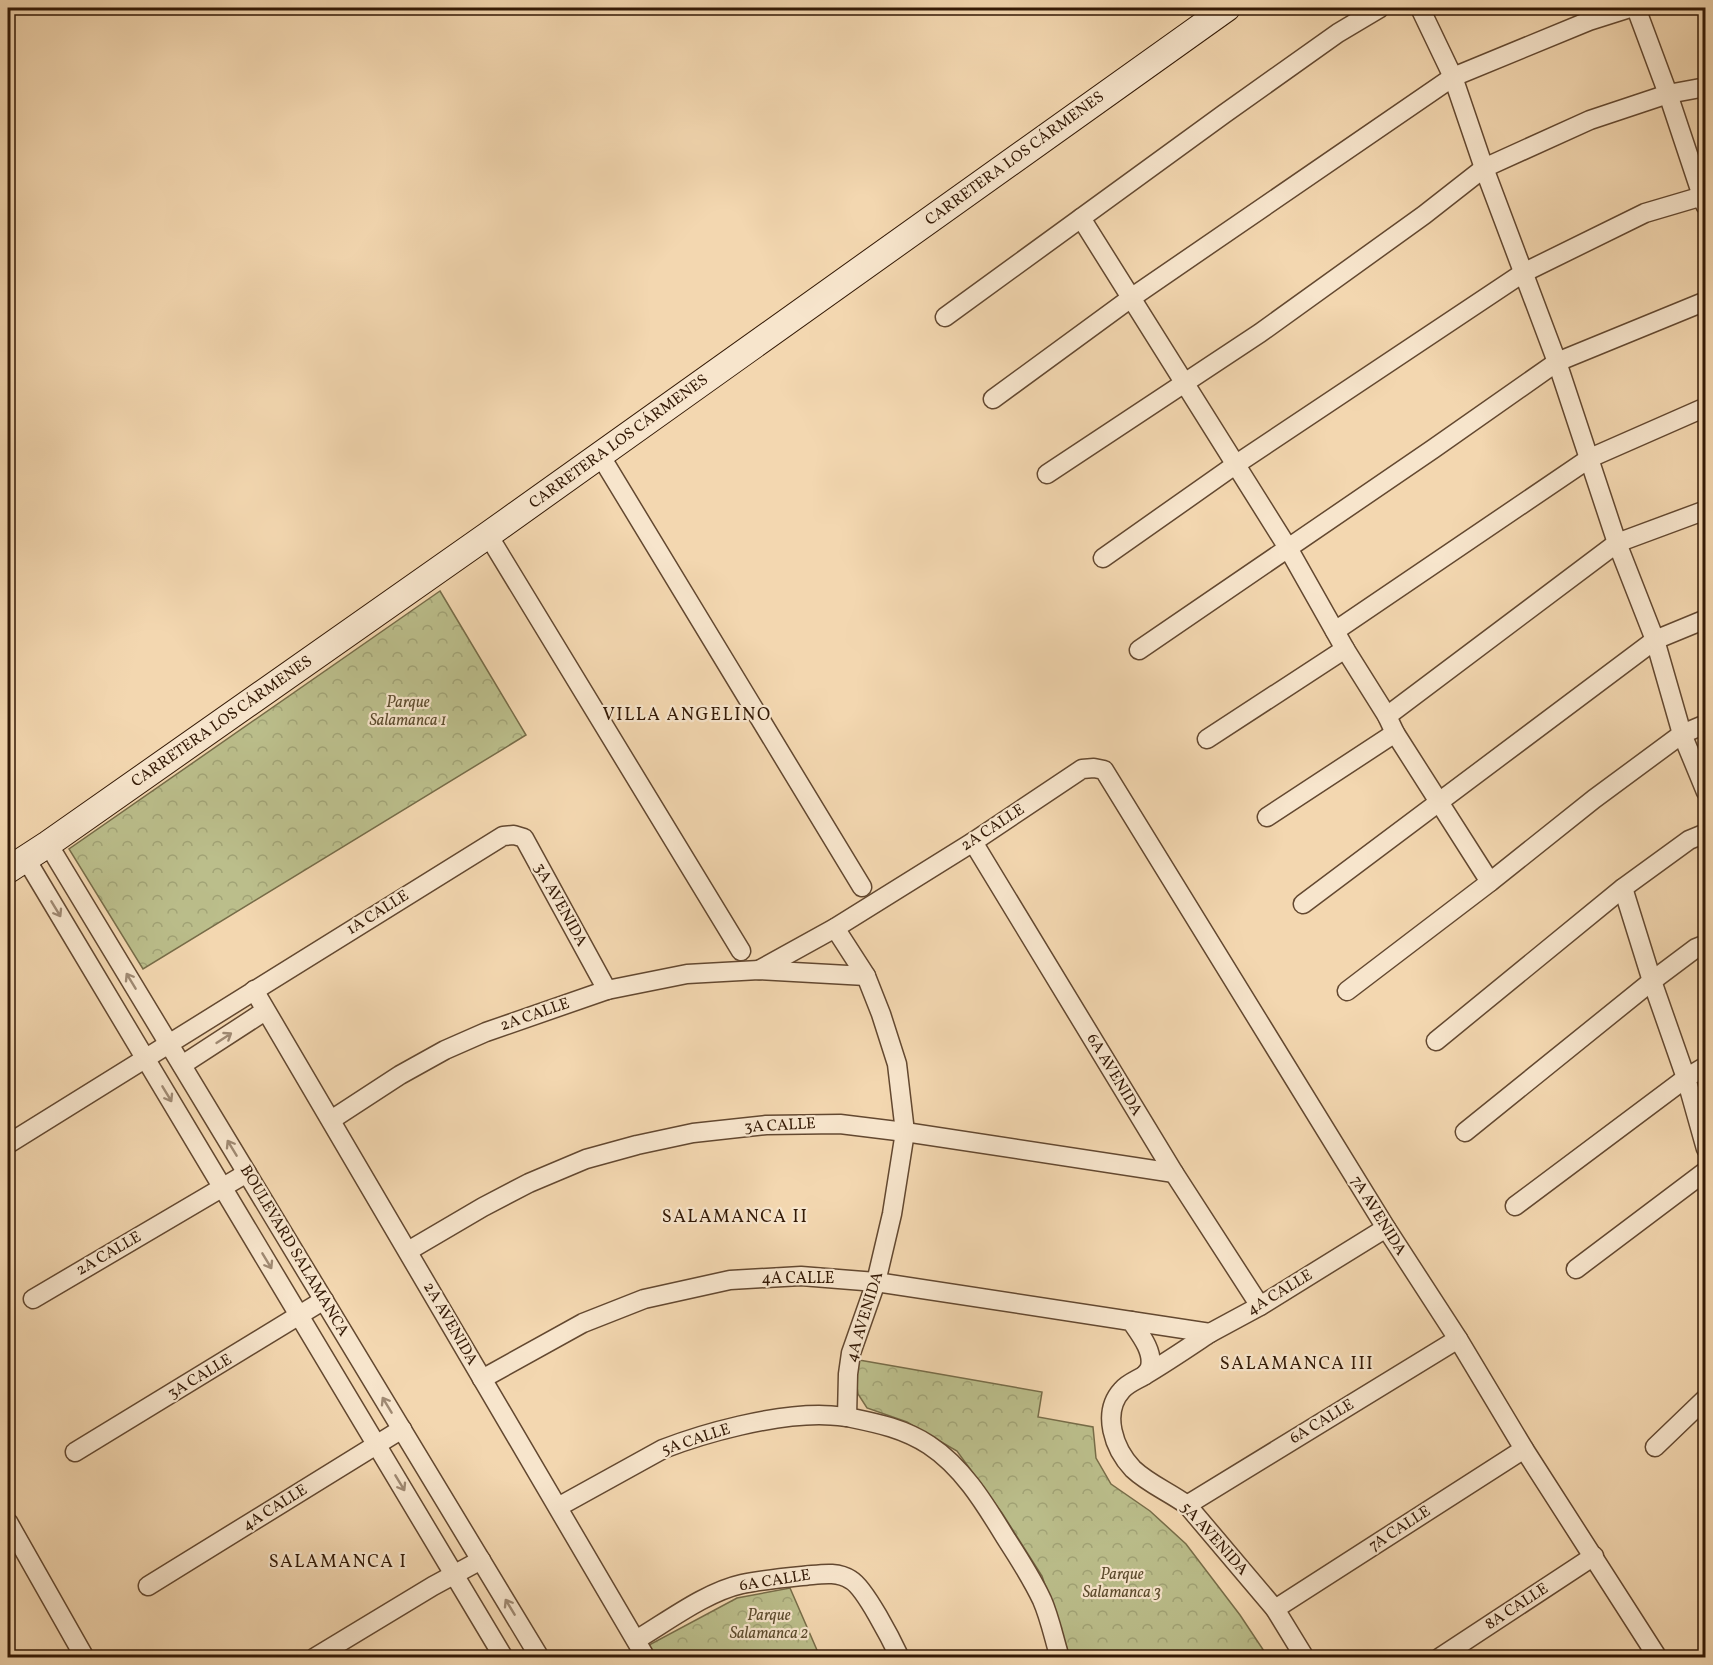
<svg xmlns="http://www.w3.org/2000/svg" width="1713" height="1665" font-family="Vollkorn,serif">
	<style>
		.park { fill: url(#park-crowns); stroke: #776c48; stroke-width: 1.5 }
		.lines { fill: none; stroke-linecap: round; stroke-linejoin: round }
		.minor-casing { stroke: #634830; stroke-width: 21 }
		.secondary-casing { stroke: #331905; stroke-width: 28 }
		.minor { stroke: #f7e5cc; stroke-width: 18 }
		.secondary { stroke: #f7e5cc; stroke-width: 26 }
		.oneway { stroke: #9f8972 }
		.labels { text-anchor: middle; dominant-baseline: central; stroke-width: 4.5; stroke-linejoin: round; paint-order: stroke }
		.street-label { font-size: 16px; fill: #331905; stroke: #f7e5cc }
		.park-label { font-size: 16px; font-style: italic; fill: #5c4b2d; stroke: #f7e5cc }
		.neighbourhood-label { font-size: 18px; letter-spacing: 1.5px; fill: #331905; stroke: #f7e5cc }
	</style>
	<defs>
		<pattern id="park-crowns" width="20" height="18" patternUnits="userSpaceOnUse" patternTransform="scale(1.5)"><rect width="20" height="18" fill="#bbbe8b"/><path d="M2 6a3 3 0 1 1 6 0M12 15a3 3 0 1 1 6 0" fill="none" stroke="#a1a376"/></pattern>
	</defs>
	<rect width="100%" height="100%" fill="#f3d7b0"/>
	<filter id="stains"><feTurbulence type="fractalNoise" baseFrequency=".00333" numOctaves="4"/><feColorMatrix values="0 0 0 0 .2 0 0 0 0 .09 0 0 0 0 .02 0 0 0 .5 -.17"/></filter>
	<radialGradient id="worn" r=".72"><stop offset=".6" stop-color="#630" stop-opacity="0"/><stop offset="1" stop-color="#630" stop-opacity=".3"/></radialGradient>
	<g class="park">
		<path d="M440,591l86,144 -383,234 -74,-120z"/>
		<path d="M859,1360l183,32 -4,25 55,10 3,31 15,26 39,27 36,33 54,71 28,42h-198l-28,-81 -40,-63 -45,-62 -50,-29 -40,-14 -9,-14 -2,-15z"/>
		<path d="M790,1588l30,69h-164l-7,-12 88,-47z"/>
	</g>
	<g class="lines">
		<defs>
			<g id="minor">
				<path d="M1420,8l33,69 31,91 73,194 60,181 38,97 27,94 24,58"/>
				<path d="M1636,8l32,86 37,111"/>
				<path d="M1081,218l207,330 57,101 42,67 8,17 95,149"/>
				<path d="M945,317l279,-203 114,-81 42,-25"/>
				<path d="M993,399l138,-101 322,-221 136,-56 41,-13"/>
				<path d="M600,455l262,432"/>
				<path d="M1047,474l213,-141 164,-118 60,-47 106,-48 78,-26 38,-7"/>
				<path d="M488,535l253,416"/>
				<path d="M1103,558l132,-93 288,-192 122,-60 61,-18"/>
				<path d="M1335,631l255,-173 116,-51"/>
				<path d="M1139,650l294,-201 124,-87 149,-61"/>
				<path d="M1387,716l230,-173 89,-33"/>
				<path d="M1207,739l138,-90"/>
				<path d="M1267,817l128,-84"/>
				<path d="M973,842l201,331 86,133"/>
				<path d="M48,844l492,814"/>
				<path d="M26,859l478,799"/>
				<path d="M1623,888l29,93 34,97 20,71"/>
				<path d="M1303,904l352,-264 51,-21"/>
				<path d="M835,928l31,48 15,38 16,50 8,68 -13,82 -16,68 -25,71 -3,21 -1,43c29,6 56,11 82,28 35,23 57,61 78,95 13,20 25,39 35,60 8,18 12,39 18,58"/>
				<path d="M759,970l76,-42 138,-86 109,-73 12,-1 10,2 282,458 72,111 66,110 134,209"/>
				<path d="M254,990l392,668"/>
				<path d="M1347,991l143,-109 104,-83 88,-65 24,-10"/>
				<path d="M1436,1041l187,-153 66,-48 17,-7"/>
				<path d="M182,1065l83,-54"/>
				<path d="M331,1120l69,-45 45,-25 41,-18 121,-42 80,-16 72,-4 107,6"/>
				<path d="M1465,1132l187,-151 44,-33 10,-4"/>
				<path d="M8,1144l495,-308 11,-1 10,3 83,152"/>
				<path d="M1515,1206l171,-128 20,-12"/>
				<path d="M408,1251l75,-44 46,-24 57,-24 51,-14 56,-12 73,-8 74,-1 65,8 269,41"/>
				<path d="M1576,1269l130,-98"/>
				<path d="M33,1299l214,-126"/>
				<path d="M1131,1321l79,12 50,-27 126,-78"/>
				<path d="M1210,1333c-21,14 -43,29 -65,42 -8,5 -17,8 -23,15 -21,23 -8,59 11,79 16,15 36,23 54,36l88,104 30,49"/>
				<path d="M482,1379l101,-56 61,-24 86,-19 71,-4 75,6 255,39c8,12 23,30 19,46 -1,3 -3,5 -5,8"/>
				<path d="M1655,1447l51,-49"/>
				<path d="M75,1452l249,-152"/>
				<path d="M1187,1505l271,-166"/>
				<path d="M558,1507l105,-58c44,-17 109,-34 156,-34 9,0 19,1 28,2"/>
				<path d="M8,1522l77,136"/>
				<path d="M148,1586l254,-157"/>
				<path d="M1275,1609l249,-160"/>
				<path d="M636,1640c32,-19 70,-48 106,-56 19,-4 40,-6 60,-8 16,-1 34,-6 49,4 14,8 41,61 49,78"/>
				<path d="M314,1658l119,-72 48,-26"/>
				<path d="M1439,1658l155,-102"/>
			</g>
			<path id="secondary" d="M8,870l40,-26 440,-309 739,-527"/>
		</defs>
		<use href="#minor" class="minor-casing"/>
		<use href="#secondary" class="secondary-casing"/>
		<use href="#minor" class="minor"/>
		<use href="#secondary" class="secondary"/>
	</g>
	<defs><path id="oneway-shaft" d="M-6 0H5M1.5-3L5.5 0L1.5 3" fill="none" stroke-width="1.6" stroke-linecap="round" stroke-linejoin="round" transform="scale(1.5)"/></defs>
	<g class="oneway">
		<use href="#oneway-shaft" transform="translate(56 909) rotate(59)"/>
		<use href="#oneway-shaft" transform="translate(131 981) rotate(-121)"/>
		<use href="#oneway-shaft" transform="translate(224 1038) rotate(-33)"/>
		<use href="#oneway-shaft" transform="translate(167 1094) rotate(59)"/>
		<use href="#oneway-shaft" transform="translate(232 1148) rotate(-121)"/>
		<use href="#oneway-shaft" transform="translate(267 1261) rotate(59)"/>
		<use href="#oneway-shaft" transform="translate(387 1405) rotate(-121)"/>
		<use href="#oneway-shaft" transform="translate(400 1483) rotate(59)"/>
		<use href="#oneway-shaft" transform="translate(510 1607) rotate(-121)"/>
	</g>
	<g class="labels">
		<g class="street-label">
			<text transform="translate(1015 159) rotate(-36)">CARRETERA LOS CÁRMENES</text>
			<text transform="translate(619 442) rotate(-36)">CARRETERA LOS CÁRMENES</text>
			<text transform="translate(222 722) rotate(-35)">CARRETERA LOS CÁRMENES</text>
			<text transform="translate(993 828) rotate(-33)">2A CALLE</text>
			<text transform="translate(560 905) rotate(61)">3A AVENIDA</text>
			<text transform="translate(378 913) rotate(-32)">1A CALLE</text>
			<text transform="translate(535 1015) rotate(-19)">2A CALLE</text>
			<text transform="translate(1114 1075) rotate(59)">6A AVENIDA</text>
			<text transform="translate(780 1126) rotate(-3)">3A CALLE</text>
			<text transform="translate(1378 1216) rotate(58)">7A AVENIDA</text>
			<text transform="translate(294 1251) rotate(59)">BOULEVARD SALAMANCA</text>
			<text transform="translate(109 1254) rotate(-30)">2A CALLE</text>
			<text x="798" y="1279">4A CALLE</text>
			<text transform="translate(1280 1293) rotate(-31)">4A CALLE</text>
			<text transform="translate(865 1317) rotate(-73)">4A AVENIDA</text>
			<text transform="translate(450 1324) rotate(60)">2A AVENIDA</text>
			<text transform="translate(200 1377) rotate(-31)">3A CALLE</text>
			<text transform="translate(1322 1422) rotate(-31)">6A CALLE</text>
			<text transform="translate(696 1440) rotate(-18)">5A CALLE</text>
			<text transform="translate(275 1508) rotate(-32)">4A CALLE</text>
			<text transform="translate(1400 1529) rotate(-33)">7A CALLE</text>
			<text transform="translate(1214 1539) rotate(48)">5A AVENIDA</text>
			<text transform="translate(775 1581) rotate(-9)">6A CALLE</text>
			<text transform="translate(1517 1607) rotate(-33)">8A CALLE</text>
		</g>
		<g class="park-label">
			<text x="408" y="703">Parque<tspan x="408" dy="18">Salamanca 1</tspan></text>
			<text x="1122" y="1575">Parque<tspan x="1122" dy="18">Salamanca 3</tspan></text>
			<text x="769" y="1616">Parque<tspan x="769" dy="18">Salamanca 2</tspan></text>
		</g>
		<g class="neighbourhood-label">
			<text x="687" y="715">VILLA ANGELINO</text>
			<text x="735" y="1217">SALAMANCA II</text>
			<text x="1297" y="1364">SALAMANCA III</text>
			<text x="338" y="1562">SALAMANCA I</text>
		</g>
	</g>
	<rect width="1713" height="1665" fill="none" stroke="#f3d7b0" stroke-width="30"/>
	<rect x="9" y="9" width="1695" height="1647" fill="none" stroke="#331905" stroke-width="3"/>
	<rect x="15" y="15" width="1683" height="1635" fill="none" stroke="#331905" stroke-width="1.5"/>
	<rect width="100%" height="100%" filter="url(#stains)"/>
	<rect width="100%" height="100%" fill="url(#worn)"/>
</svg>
